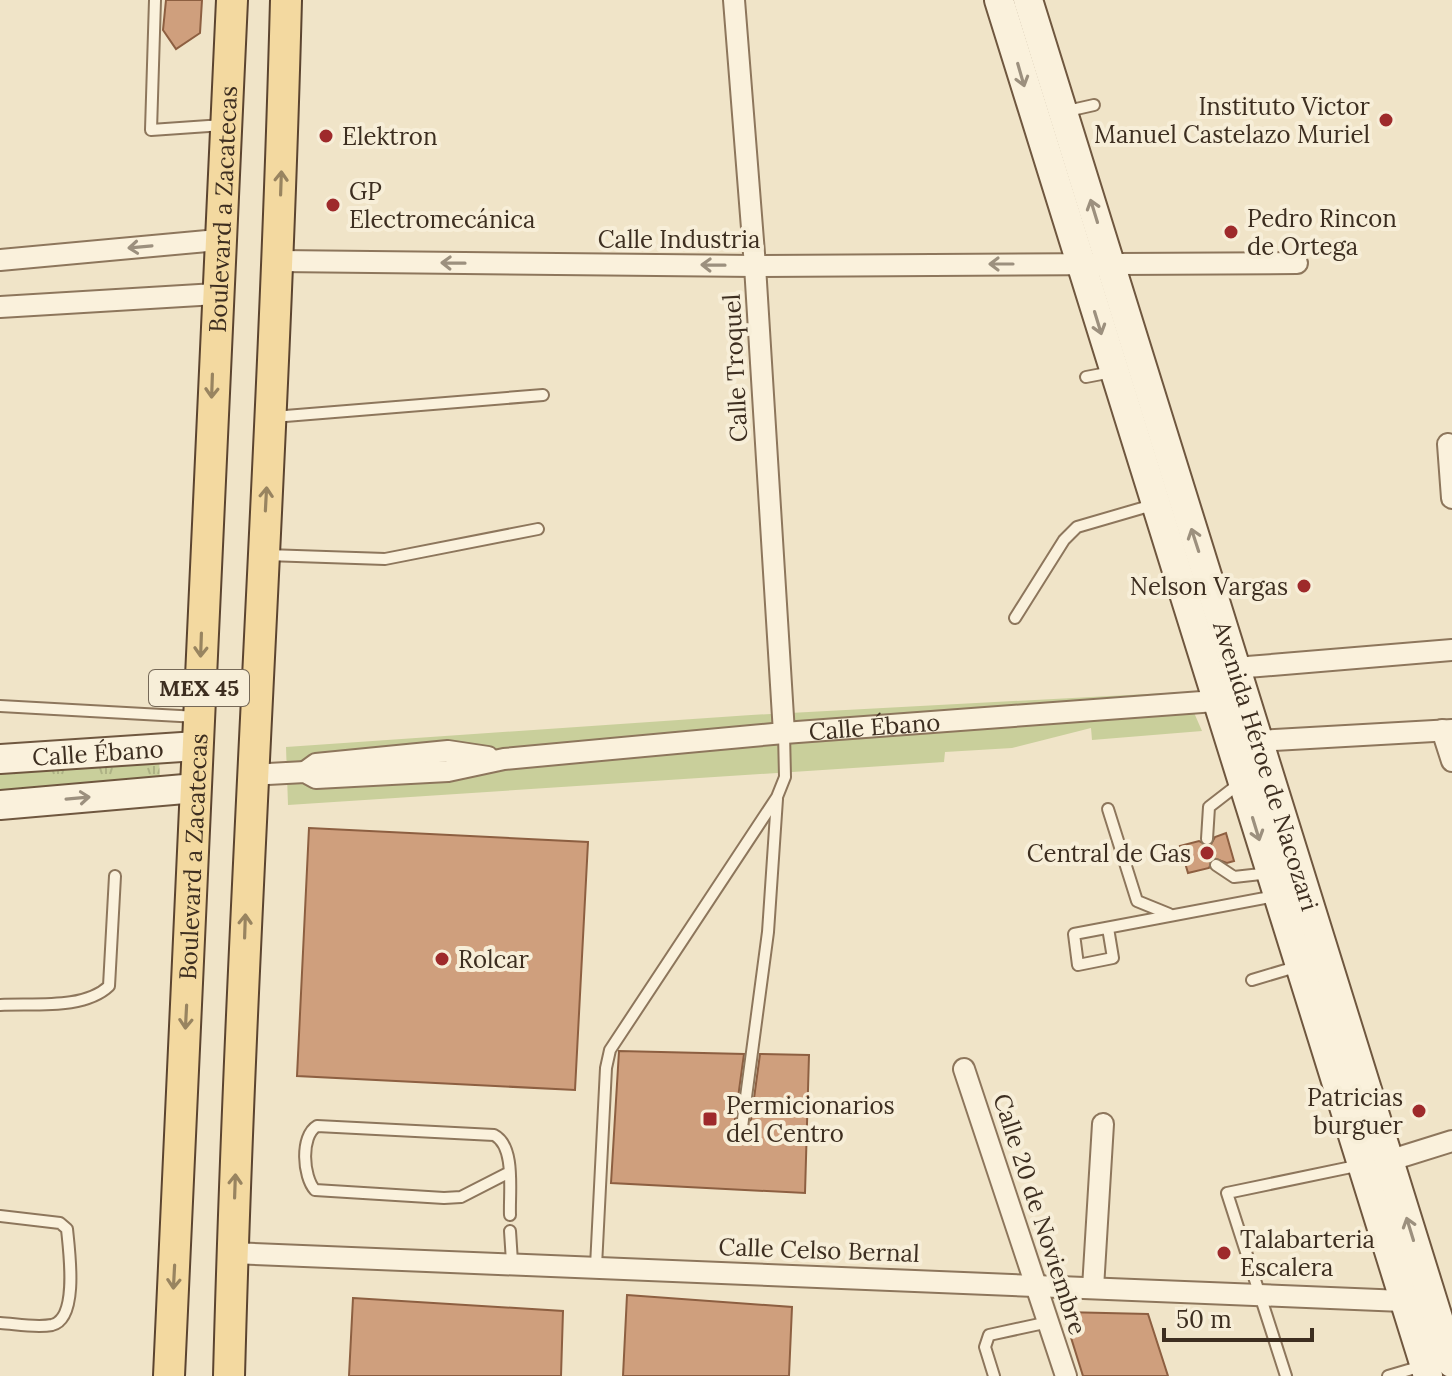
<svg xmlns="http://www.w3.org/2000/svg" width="1452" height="1376" font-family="Lora,serif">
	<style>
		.grass { fill: #c9cf9b }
		.park { fill: url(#park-tufts) }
		.building { fill: #cf9f7d; stroke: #8d5f41; stroke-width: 2 }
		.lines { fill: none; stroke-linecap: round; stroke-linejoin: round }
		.lane-casing { stroke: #8d765c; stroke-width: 14 }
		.street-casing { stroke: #8d765c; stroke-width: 24 }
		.secondary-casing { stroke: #6f573f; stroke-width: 32 }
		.primary-casing { stroke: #5b4430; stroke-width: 34 }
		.lane { stroke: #faf1dc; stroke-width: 10 }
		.street { stroke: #faf1dc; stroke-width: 20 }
		.secondary { stroke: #faf1dc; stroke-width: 28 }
		.primary { stroke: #f3d9a0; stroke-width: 30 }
		.oneway { stroke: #9c907e }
		.oneway2 { stroke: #988460 }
		.poi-dot { fill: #9e2a2b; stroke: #f7eed8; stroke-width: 3 }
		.labels { text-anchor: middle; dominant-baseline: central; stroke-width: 8; stroke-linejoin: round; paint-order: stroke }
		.shield { fill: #f7eed8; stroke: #756857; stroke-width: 2 }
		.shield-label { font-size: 22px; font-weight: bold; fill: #3d2e20 }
		.poi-label { font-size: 24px; fill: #3d2e20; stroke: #f7eed8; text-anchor: start }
		.street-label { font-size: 24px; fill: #3d2e20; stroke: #f7eed8 }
	</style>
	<defs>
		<pattern id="park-tufts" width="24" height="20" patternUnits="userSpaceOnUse" patternTransform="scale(2)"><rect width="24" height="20" fill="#c9cf9b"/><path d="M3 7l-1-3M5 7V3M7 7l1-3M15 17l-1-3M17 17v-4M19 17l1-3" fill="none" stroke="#aeb285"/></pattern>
	</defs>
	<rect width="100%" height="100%" fill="#f0e4c8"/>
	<path class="grass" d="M1185,692l17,39 -110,9 -1,-12 -79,20 -67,4 -1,10 -656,43 -2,-58 465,-32z"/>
	<path class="park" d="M159,756l1,23 -160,14v-27z"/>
	<g class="building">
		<path d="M166,0h36l-2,33 -24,16 -13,-19z"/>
		<path d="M309,828l279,14 -13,248 -278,-14z"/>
		<path d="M1226,833l8,28 -7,2 -14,-5 -4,10 -21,5 -8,-27 19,-5 11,5 5,-9z"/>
		<path d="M619,1051l125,3 -10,73 8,8 8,-7 10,-74 49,1 -4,138 -194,-10z"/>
		<path d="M627,1295l165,12 -3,69h-166z"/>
		<path d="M353,1298l210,13 -2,65h-212z"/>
		<path d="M1063,1312l85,2 20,62h-85z"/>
	</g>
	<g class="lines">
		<defs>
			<g id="lane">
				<path d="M155,0l-4,130 72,-5"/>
				<path d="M1063,112l31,-7"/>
				<path d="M1086,377l26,-5"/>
				<path d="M273,417l270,-22"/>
				<path d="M267,555l118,4 153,-30"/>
				<path d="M1015,618l49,-78 13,-13 79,-23"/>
				<path d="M0,706l198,11"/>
				<path d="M1108,809l29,92 32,13"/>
				<path d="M1207,839l2,-32 31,-24"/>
				<path d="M1216,865l18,12 36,-4"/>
				<path d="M1108,928l5,30 -35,7 -4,-31 201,-38"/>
				<path d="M1252,980l47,-14"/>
				<path d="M0,1005c33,-2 84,5 109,-19l6,-110"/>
				<path d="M742,1127l26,-195 9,-133"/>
				<path d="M508,1173l-47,24 -17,1 -129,-8c-12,-13 -15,-54 2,-64l177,9c22,11 15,58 16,80"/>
				<path d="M0,1216l60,7 7,6c2,21 12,90 -15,96 -16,3 -36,-1 -52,-2"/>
				<path d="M510,1231l2,31"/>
				<path d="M596,1266l10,-198 4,-18 167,-253 8,-20 -1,-44"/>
				<path d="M994,1376l-9,-29 4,-12 60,-13"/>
				<path d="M1286,1376l-59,-183 134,-28"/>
				<path d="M1388,1376l34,-10"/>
			</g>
			<g id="street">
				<path d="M734,0l21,266 29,467"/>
				<path d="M0,260l218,-20"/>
				<path d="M279,261l476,5 542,-3"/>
				<path d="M0,307l216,-13"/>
				<path d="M1448,444l4,54"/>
				<path d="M1235,668l217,-18"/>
				<path d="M1442,730l10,31"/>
				<path d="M1258,741l194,-11"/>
				<path d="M305,772l11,-8 132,-13 40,6"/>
				<path id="s1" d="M251,775l54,-3 11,6 132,-7 56,-12 280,-26 445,-33"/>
				<path d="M964,1069l102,307"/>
				<path d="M1388,1161l64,-20"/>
				<path d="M232,1253l1171,48"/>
				<path d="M1093,1288l10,-164"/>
			</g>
			<g id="secondary">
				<path d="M999,0l429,1376"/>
				<path id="s2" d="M1028,0l424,1363"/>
				<path id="s3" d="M0,759l197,-13"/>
				<path d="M0,805l196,-17"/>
			</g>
			<g id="primary">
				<path id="s4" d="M169,1376l63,-1376"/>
				<path d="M229,1376c12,-459 45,-917 57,-1376"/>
			</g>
		</defs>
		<use href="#lane" class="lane-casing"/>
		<use href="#street" class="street-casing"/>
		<use href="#secondary" class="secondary-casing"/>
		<use href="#primary" class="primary-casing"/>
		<use href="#lane" class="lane"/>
		<use href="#street" class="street"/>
		<use href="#secondary" class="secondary"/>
		<use href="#primary" class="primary"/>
	</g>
	<defs><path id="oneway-shaft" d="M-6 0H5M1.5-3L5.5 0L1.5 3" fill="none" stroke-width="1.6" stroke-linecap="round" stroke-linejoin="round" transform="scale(2)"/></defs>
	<g class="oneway">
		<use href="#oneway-shaft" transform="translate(1021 75) rotate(74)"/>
		<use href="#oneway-shaft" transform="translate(1094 211) rotate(-107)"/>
		<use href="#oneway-shaft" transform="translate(140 247) rotate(175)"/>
		<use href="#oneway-shaft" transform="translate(453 263) rotate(-179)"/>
		<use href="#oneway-shaft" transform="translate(1001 264) rotate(180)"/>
		<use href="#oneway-shaft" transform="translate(713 265) rotate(-179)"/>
		<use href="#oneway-shaft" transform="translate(1098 323) rotate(73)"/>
		<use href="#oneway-shaft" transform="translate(1195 540) rotate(-108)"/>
		<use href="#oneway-shaft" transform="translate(78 798) rotate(-5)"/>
		<use href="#oneway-shaft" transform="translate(1256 829) rotate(73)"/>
		<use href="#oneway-shaft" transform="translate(1410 1229) rotate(-107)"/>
	</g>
	<g class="oneway2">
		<use href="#oneway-shaft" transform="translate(281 183) rotate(-88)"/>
		<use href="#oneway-shaft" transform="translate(212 386) rotate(92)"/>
		<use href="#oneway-shaft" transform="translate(266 499) rotate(-87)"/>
		<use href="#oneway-shaft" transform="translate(201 645) rotate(92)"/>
		<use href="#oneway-shaft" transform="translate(245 926) rotate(-88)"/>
		<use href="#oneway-shaft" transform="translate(186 1017) rotate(93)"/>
		<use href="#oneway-shaft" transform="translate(235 1186) rotate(-88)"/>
		<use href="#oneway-shaft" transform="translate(174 1277) rotate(93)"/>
	</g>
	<g class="poi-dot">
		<circle cx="1386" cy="120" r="8"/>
		<circle cx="326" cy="136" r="8"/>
		<circle cx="333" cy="205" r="8"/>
		<circle cx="1231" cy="232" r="8"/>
		<circle cx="1304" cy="586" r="8"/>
		<circle cx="1207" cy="853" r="8"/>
		<circle cx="442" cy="959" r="8"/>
		<circle cx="1419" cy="1111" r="8"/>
		<rect x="702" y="1111" width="16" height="16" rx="4"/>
		<circle cx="1224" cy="1253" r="8"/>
	</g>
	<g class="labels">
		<rect class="shield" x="149" y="670" width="100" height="36" rx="6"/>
		<g class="shield-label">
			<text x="199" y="688">MEX 45</text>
		</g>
		<g class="poi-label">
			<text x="1370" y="106" text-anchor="end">Instituto Victor<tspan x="1370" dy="28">Manuel Castelazo Muriel</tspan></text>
			<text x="342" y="136">Elektron</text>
			<text x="349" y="191">GP<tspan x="349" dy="28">Electromecánica</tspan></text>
			<text x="1247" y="218">Pedro Rincon<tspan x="1247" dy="28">de Ortega</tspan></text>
			<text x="1288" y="586" text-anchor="end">Nelson Vargas</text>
			<text x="1191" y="853" text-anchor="end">Central de Gas</text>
			<text x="458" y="959">Rolcar</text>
			<text x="1403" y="1097" text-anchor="end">Patricias<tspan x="1403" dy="28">burguer</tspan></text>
			<text x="726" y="1105">Permicionarios<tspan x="726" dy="28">del Centro</tspan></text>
			<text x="1240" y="1239">Talabarteria<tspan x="1240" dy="28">Escalera</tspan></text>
		</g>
		<g class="street-label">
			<text stroke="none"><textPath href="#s4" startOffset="1168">Boulevard a Zacatecas</textPath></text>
			<text x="679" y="239">Calle Industria</text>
			<text transform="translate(735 368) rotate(-93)">Calle Troquel</text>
			<text stroke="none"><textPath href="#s1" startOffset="628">Calle Ébano</textPath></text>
			<text stroke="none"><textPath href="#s3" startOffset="98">Calle Ébano</textPath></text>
			<text stroke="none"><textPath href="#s2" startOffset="802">Avenida Héroe de Nacozari</textPath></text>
			<text stroke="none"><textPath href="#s4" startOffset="520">Boulevard a Zacatecas</textPath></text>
			<text transform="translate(1040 1214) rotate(72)">Calle 20 de Noviembre</text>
			<text transform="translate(819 1250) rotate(2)">Calle Celso Bernal</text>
		</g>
	</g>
	<path d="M1164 1328v12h148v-12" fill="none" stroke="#3d2e20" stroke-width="4"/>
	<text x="1176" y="1328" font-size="24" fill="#3d2e20" stroke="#f7eed8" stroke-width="6" paint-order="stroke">50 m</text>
</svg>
